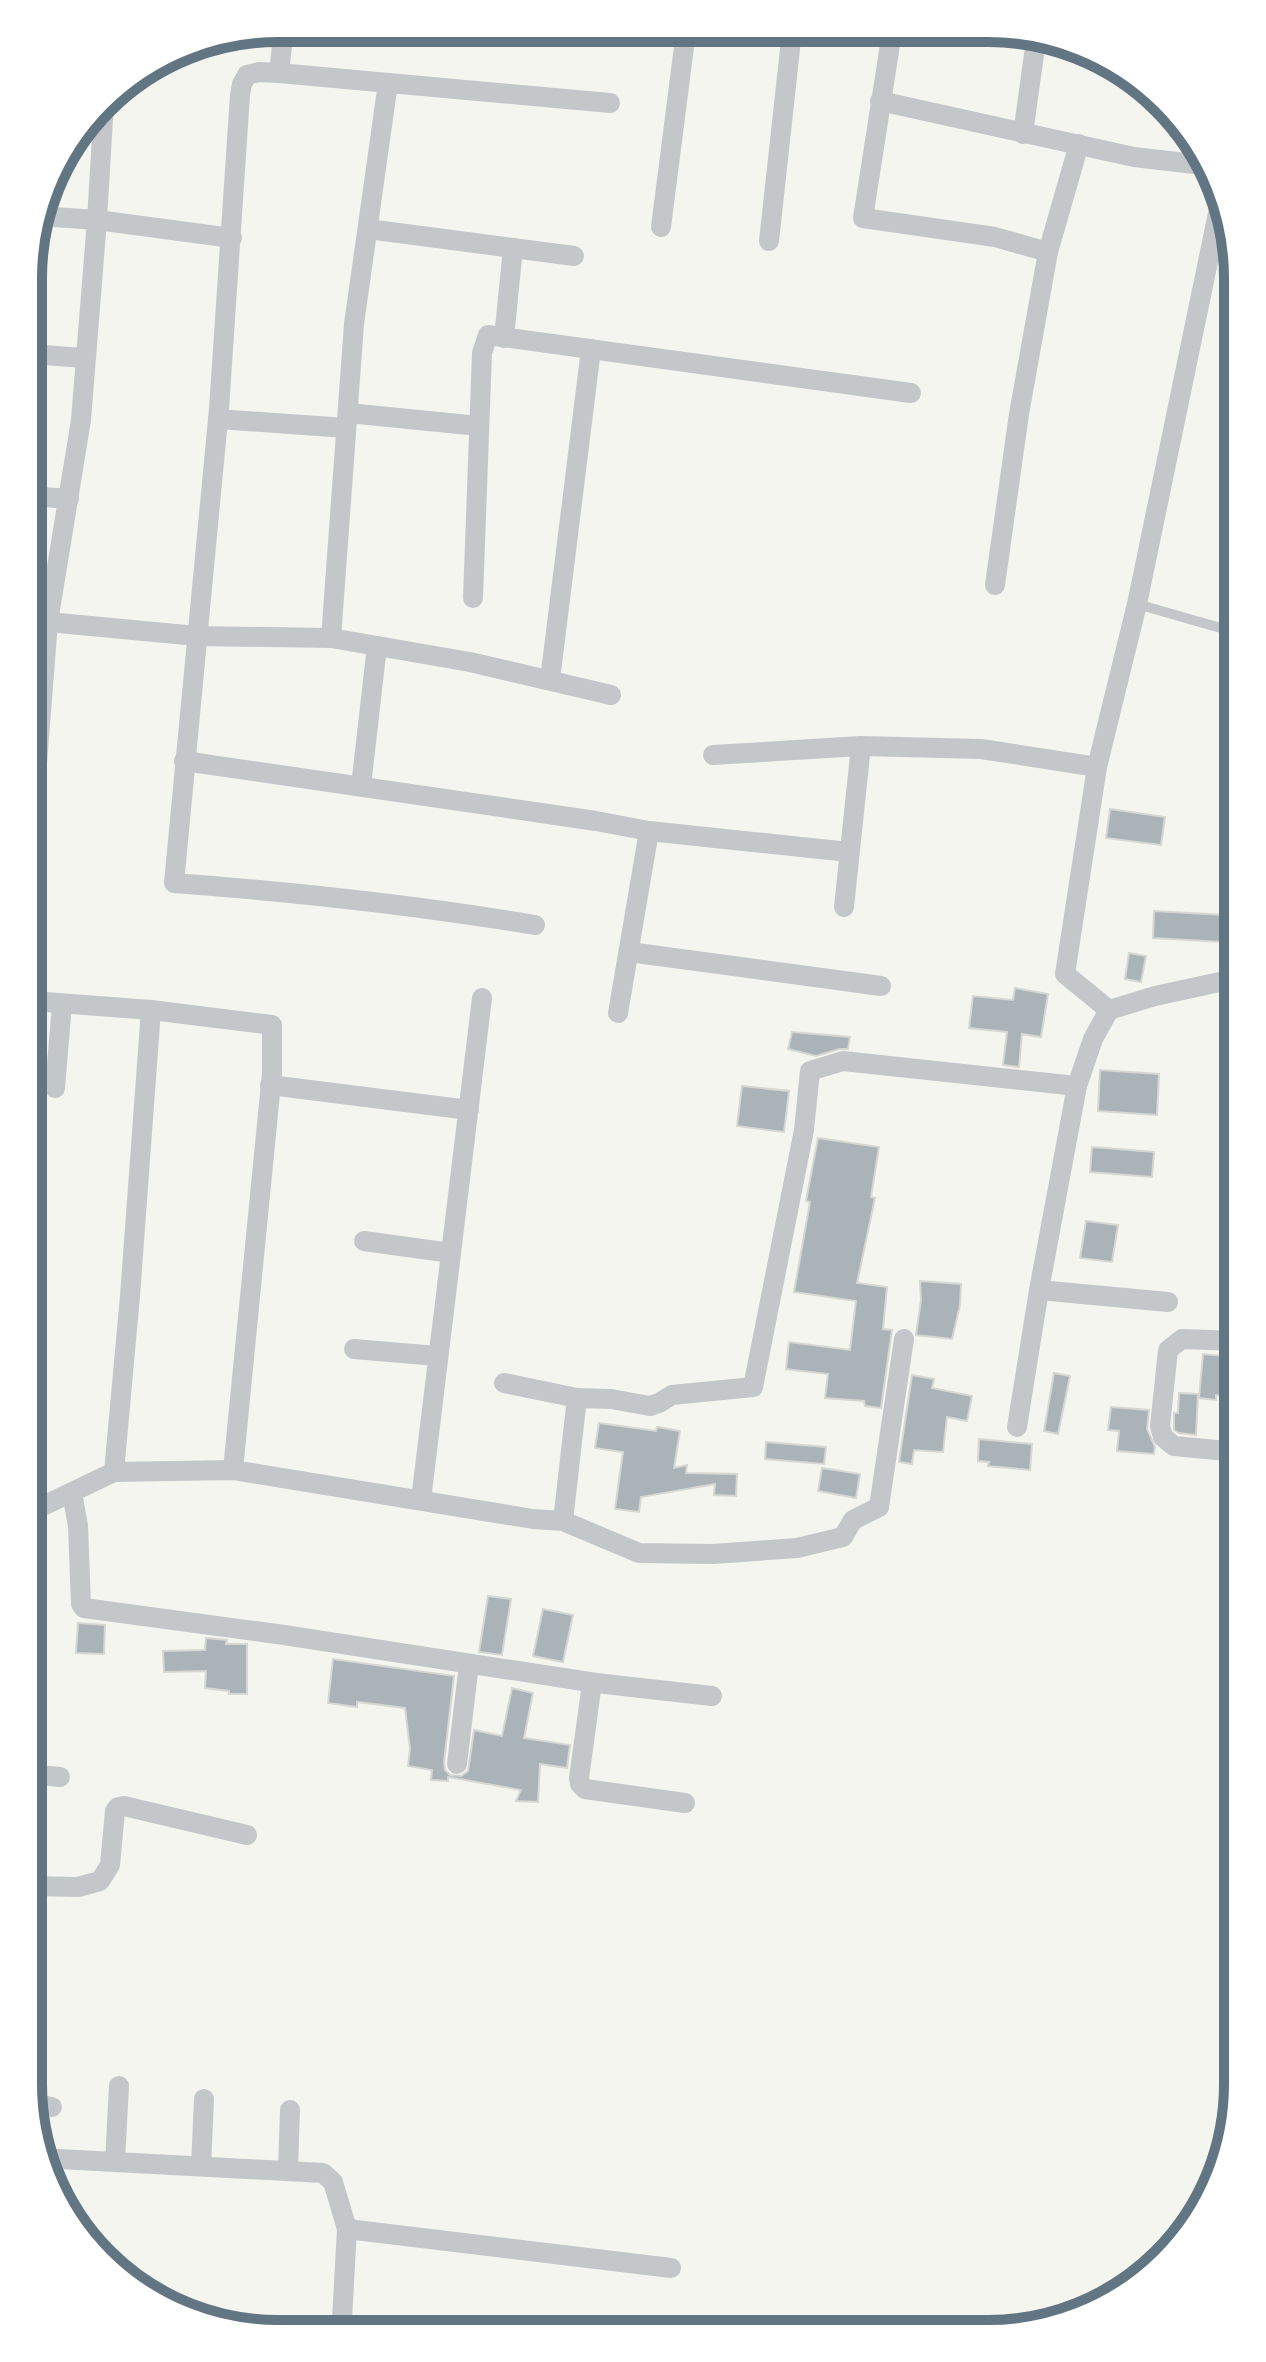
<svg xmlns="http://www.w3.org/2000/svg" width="1266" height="2362" font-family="Ubuntu,sans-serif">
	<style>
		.building { fill: #aab3b7; stroke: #d6d6d3; stroke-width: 2 }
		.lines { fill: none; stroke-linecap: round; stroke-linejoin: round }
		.lane { stroke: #c4c7ca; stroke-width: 10 }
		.street { stroke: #c4c7ca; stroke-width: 20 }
		.rim { fill: none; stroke: #627583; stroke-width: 10 }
	</style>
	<rect width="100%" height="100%" fill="#f5f5f0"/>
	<g class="building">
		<path d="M1110,809l55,8 -4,28 -55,-7z"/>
		<path d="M1154,911l70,4 -1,27 -70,-4z"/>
		<path d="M1129,953l17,3 -5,26 -16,-3z"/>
		<path d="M1015,988l33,6 -7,43 -19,-3 -3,33 -16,-2 4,-33 -38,-4 4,-32 40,4z"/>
		<path d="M792,1032l58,5 -2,12h-9l-23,7 -28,-7z"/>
		<path d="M1100,1070l59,4 -2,41 -59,-4z"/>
		<path d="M742,1086l47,5 -5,41 -47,-6z"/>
		<path d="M818,1138l61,9 -8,50 4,1 -18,85 30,4 -4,42 9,1 -11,78 -16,-2 -1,-5 -39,-3 3,-24 -42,-5 3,-27 61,8 6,-49 -62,-9 16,-90 -4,-1z"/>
		<path d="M1092,1147l62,5 -2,25 -62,-5z"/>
		<path d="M1086,1221l32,4 -6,37 -32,-4z"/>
		<path d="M920,1281l41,3 -1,21 -8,34 -36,-4 5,-35z"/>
		<path d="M1223,1353l15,1 -2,43 -20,-2v5l-17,-2 4,-44 20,2z"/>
		<path d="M1054,1373l16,3 -12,58 -14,-3z"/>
		<path d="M912,1375l22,4 -2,9 40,8 -5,25 -20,-4 -4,35 -29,-2 -2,14 -13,-2z"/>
		<path d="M1179,1393l19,1 -2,41 -17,-2 -5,-3v-17h4z"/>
		<path d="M1111,1407l38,3 -2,19 8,18 -1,7 -37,-3 2,-20 -11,-1z"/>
		<path d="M599,1423l57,8 1,-4 23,4 -6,37 13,-3 -1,8 51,1 -1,22 -22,-1 1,-11 -74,13 -2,15 -24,-3 8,-57 -28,-4z"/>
		<path d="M979,1439l53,5 -2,26 -42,-4 1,-4 -11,-1z"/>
		<path d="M766,1442l60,5 -2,17 -59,-5z"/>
		<path d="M822,1468l38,6 -4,24 -38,-7z"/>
		<path d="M488,1596l23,3 -9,56 -23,-3z"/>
		<path d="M29,1607l17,1 -1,40h-17z"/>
		<path d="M543,1609l30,6 -10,47 -30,-6z"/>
		<path d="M78,1623l27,2 -1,29 -28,-1z"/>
		<path d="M206,1638l21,2 -1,4h21v50h-18v-3l-24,-3 1,-17 -42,1 -1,-21 42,-1z"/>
		<path d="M333,1659l121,17 -10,86 1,8 5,5 11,1 7,-5 6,-41 28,6 10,-48 21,5 -9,45 46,7 -3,23 -27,-4 -2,38 -22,-1 5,-11 -73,-13v4l-17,-1 1,-10 -24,-4 2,-17 -5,-41 -48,-6v5l-29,-4z"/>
	</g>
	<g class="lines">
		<path class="lane" d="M1137,604l101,29"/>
		<g class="street">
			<path d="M284,28l-5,45 -20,-1 -12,3 -5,9 -2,11 -21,314 -45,474c121,9 241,22 361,42"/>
			<path d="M892,32l-29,186 132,19 53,15"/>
			<path d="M279,73l331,30"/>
			<path d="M880,101l254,56 69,8"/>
			<path d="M104,102l-7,118 135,18"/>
			<path d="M1023,134l14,-101"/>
			<path d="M661,227l25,-196"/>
			<path d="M368,229l206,27"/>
			<path d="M769,241l23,-210"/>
			<path d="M504,338l9,-90"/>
			<path d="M30,354l54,4"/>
			<path d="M348,413l131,13"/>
			<path d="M218,419l128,9"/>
			<path d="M30,496l39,3"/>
			<path d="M995,585l24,-171 29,-162 31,-108"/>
			<path d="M473,598l9,-245 6,-18 423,58"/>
			<path d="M30,627l18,-5 149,14 134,2 139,24 141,33"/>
			<path d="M331,638l23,-314 34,-241"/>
			<path d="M550,680l41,-331"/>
			<path d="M713,755l148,-9"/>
			<path d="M184,761l412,60 53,10 200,21"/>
			<path d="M361,786l16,-140"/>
			<path d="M29,866l19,-244 33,-202 16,-200 -58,-4"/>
			<path d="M844,907l17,-161 120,3 116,18"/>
			<path d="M629,952l252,34"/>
			<path d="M32,1001l119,9 121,15v48l-39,397"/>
			<path d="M1109,1010l-44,-36 32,-207 40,-163 85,-410"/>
			<path d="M618,1013l31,-182"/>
			<path d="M270,1085l199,25"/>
			<path d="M55,1088l7,-84"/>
			<path d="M364,1241l87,12"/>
			<path d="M1039,1290l129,12"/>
			<path d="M354,1349l83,7"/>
			<path d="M504,1383l73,15"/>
			<path d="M1017,1427l22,-137 38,-204"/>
			<path d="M1238,1452l-64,-6 -11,-9 -3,-11 8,-76 14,-11 56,2"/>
			<path d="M114,1472l16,-176 21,-286"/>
			<path d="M72,1492l6,34 3,78 3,4 200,27 312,48 116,13"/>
			<path d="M421,1500l61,-502"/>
			<path d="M29,1507l16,-2 69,-33 119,-2 300,49 30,2 14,-123 34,1 39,7 9,-3 13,-8 81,-8 51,-257 6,-59 33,-10 234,25 16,-47 16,-29 46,-14 83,-18"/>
			<path d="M563,1521l76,32 74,1 84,-6 46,-11 10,-17 26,-13 25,-168"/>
			<path d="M592,1683l-13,95 1,6 5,5 100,14"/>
			<path d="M457,1764l12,-100"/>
			<path d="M28,1774l32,3"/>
			<path d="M28,1886l50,1 22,-6 10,-16 5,-54 3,-4 6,-1 123,29"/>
			<path d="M28,2016l8,2"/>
			<path d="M31,2103l21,4"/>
			<path d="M40,2158l283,15 10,9 14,47 -5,90 6,13"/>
			<path d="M115,2162l4,-76"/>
			<path d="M201,2166l3,-67"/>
			<path d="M288,2171l2,-61"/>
			<path d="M347,2229l324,39"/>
		</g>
	</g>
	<path d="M0 0H1266V2362H0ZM278 42H988A236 236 0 0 1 1224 278V2084A236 236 0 0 1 988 2320H278A236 236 0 0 1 42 2084V278A236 236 0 0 1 278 42Z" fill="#fff" fill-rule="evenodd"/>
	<path class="rim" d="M278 42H988A236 236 0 0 1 1224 278V2084A236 236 0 0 1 988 2320H278A236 236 0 0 1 42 2084V278A236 236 0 0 1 278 42Z"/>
</svg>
